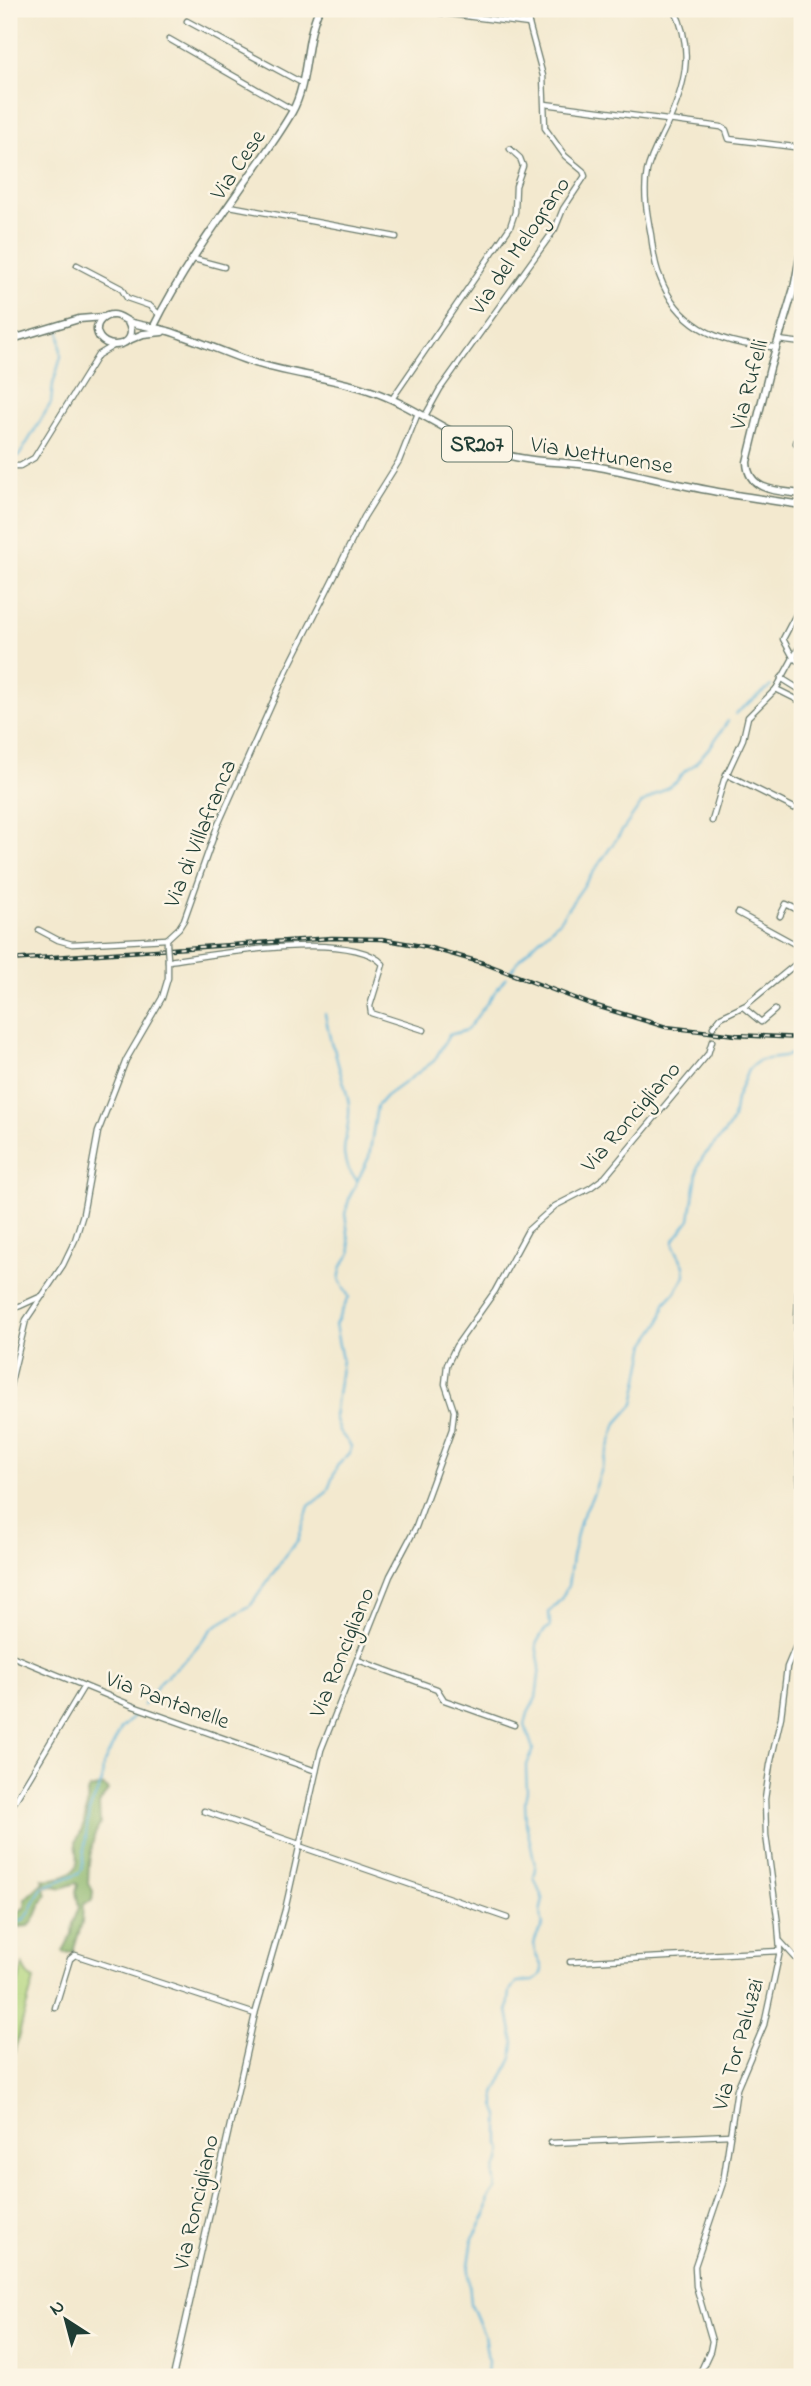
<svg xmlns="http://www.w3.org/2000/svg" width="811" height="2386" viewBox="0 0 811 2386" font-family="'Indie Flower',sans-serif">
	<style>
		.green { fill: #b2d67f; stroke: #688a5a; stroke-width: 2 }
		.forest { fill: #8db76e; stroke: #567a51; stroke-width: 2 }
		.lines { fill: none; stroke-linecap: round; stroke-linejoin: round }
		.stream { stroke: #5db4da; stroke-width: 2 }
		.street-tunnel { stroke: #c9c7b0; stroke-width: 4.5; stroke-dasharray: 4.5 2; stroke-linecap: butt }
		.street-casing { stroke: #69796a; stroke-width: 7 }
		.secondary-casing { stroke: #69796a; stroke-width: 9 }
		.primary-casing { stroke: #69796a; stroke-width: 9 }
		.street { stroke: #fff; stroke-width: 4.5 }
		.secondary { stroke: #fff; stroke-width: 6 }
		.primary { stroke: #fff; stroke-width: 6 }
		.rail-casing { stroke: #1f3d34; stroke-width: 4.5 }
		.rail { stroke: #fcf5e5; stroke-width: 2; stroke-dasharray: 5; stroke-linecap: butt }
		.street-bridge-casing { stroke: #69796a; stroke-width: 7; stroke-linecap: butt }
		.street-bridge { stroke: #fff; stroke-width: 4.5 }
		.labels { text-anchor: middle; stroke-width: 5; stroke-linejoin: round; paint-order: stroke }
		.shield { fill: #fcf5e5; stroke: #617469; stroke-width: 2 }
		.shield-label { font-size: 21px; font-weight: bold; fill: #1f3d34 }
		.street-label { font-size: 23px; fill: #1f3d34; stroke: #fcf5e5 }
	</style>
	<rect width="100%" height="100%" fill="#fcf5e5"/>
	<filter id="ink" filterUnits="userSpaceOnUse"><feTurbulence type="fractalNoise" baseFrequency=".0143" numOctaves="2"/><feDisplacementMap in="SourceGraphic" scale="14" xChannelSelector="R" yChannelSelector="G"/><feConvolveMatrix kernelMatrix="1 2 1 2 8 2 1 2 1" color-interpolation-filters="sRGB"/></filter>
	<filter id="wash" filterUnits="userSpaceOnUse"><feTurbulence type="fractalNoise" baseFrequency=".00686" numOctaves="4" result="noise"/><feDisplacementMap in="SourceGraphic" scale="28" xChannelSelector="R" yChannelSelector="G"/><feGaussianBlur stdDeviation="1.57" result="paint"/><feColorMatrix in="noise" values="0 0 0 0 0 0 0 0 0 0 0 0 0 0 0 0 0 1.4 0 .05"/><feComposite in="paint" operator="in"/></filter>
	<g filter="url(#wash)">
		<rect width="100%" height="100%" fill="#f3e9cf"/>
		<path class="green" d="M23,1965l7,13 4,2 -25,90v-54z"/>
		<g class="forest">
			<path d="M104,1786l4,4 -9,14 1,20 -6,12 -5,26 -1,21 5,8 -1,10 -9,3 -1,18 -9,30 -8,1 -2,-2 9,-17 1,-11 6,-16 -3,-15 2,-7 -2,-2 -14,5 -7,-2 -8,1 -5,-8c9,1 30,-1 35,-14 2,-7 -1,-17 -1,-24 7,-9 13,-36 11,-48l3,-4z"/>
			<path d="M42,1883l5,12c-9,7 -7,21 -18,31l-13,1 -7,27v-35l16,-12v-8z"/>
		</g>
		<g class="lines">
			<g class="stream">
				<path d="M19,456l32,-53 2,-19 8,-27 -1,-25"/>
				<path d="M9,479v-1"/>
				<path d="M735,714l36,-28"/>
				<path d="M511,970l14,-17 34,-32 82,-117 35,-22 9,-11 9,-6 19,-22 15,-22"/>
				<path d="M325,1014l6,29 4,8c3,18 12,37 14,54 3,27 -17,50 7,74"/>
				<path d="M143,1706l18,-25 26,-23 27,-31 37,-22 32,-46 15,-19 11,-34 18,-14 10,-26 13,-13 1,-7 -12,-15 -5,-14 8,-57 -7,-35 14,-28 -10,-18 3,-13 9,-13 -6,-39 5,-18 19,-39 8,-51 9,-10 48,-35 15,-26 18,-5 39,-53"/>
				<path d="M104,1763l17,-34 17,-17"/>
				<path d="M46,1886l33,-13 3,-4 7,-58 13,-29 1,-17"/>
				<path d="M19,1922c16,-8 13,-23 24,-35"/>
				<path d="M9,1929l4,-3"/>
				<path d="M487,2377l1,-17 -4,-25 -13,-31 -3,-32 5,-34 13,-23 3,-17 7,-9 -2,-14 2,-8 4,-6 2,-12 -3,-5v-28l-4,-11v-11l17,-36 2,-15 -6,-33 2,-18 7,-10 17,-1c18,-14 0,-19 0,-35 0,-8 5,-15 9,-21l-3,-13 3,-12 -9,-23 2,-8 -10,-46 -1,-22 2,-10 -1,-23 7,-19 -8,-24 3,-12 8,-15 4,-31 -4,-23 7,-12 7,-6 -1,-14 12,-13 7,-13 4,-29 8,-36 13,-26 24,-72 17,-19 12,-61 14,-20 5,-20 10,-11 10,-16 -1,-10 -10,-20v-6l16,-21 8,-53 5,-9 23,-26 7,-11 3,-21 12,-29 5,-5 7,-5 24,-3 18,-8"/>
			</g>
		</g>
	</g>
	<g filter="url(#ink)">
		<g class="lines">
			<path class="street-tunnel" d="M712,1041l1,-14"/>
			<defs>
				<g id="street">
					<path d="M410,9l119,15"/>
					<path d="M674,9c21,40 11,79 -8,118 -7,15 -15,28 -19,44 -4,22 0,43 4,64 2,14 3,29 9,42 19,52 65,69 116,70"/>
					<path d="M743,9l59,5"/>
					<path d="M187,21l115,62"/>
					<path d="M169,39l124,71"/>
					<path d="M545,104l176,23 5,3 3,9 73,9"/>
					<path d="M230,206l166,31"/>
					<path d="M194,259l30,8"/>
					<path d="M77,265l44,23 6,10 23,8 10,9"/>
					<path d="M778,340l24,3"/>
					<path d="M392,399l118,-172 5,-15 1,-26 7,-20 -3,-8 -10,-9"/>
					<path d="M425,416l15,-27 115,-160 8,-20 22,-33 -2,-5 -18,-15 -20,-28 -2,-52 -18,-67"/>
					<path d="M802,420l-6,23 6,1"/>
					<path d="M9,466h11l14,-8 64,-103 15,-9"/>
					<path d="M793,657l-10,-18 19,-36"/>
					<path d="M793,658l9,5"/>
					<path d="M781,678l21,13"/>
					<path d="M776,689l26,13"/>
					<path d="M726,774l68,34"/>
					<path d="M712,821l12,-41 19,-41 5,-22 28,-28 22,-40 4,-3"/>
					<path d="M738,913l64,35"/>
					<path d="M780,916l6,-12 16,8"/>
					<path d="M39,930l19,10 14,4 95,-5"/>
					<path d="M167,945v-6l12,-11 5,-8 33,-93 70,-157 77,-153 35,-56 19,-48"/>
					<path d="M168,961c46,-6 183,-32 215,3l-13,42 1,7 53,17"/>
					<path d="M743,1007l18,15 14,-12"/>
					<path d="M713,1027l8,-10 25,-12 56,-46"/>
					<path d="M802,1285l-4,7 -3,87 7,162"/>
					<path d="M9,1309l11,-3 24,-11"/>
					<path d="M9,1390l17,-70 37,-55 12,-25 8,-26 15,-82 28,-72 36,-62 6,-20v-19"/>
					<path d="M9,1655l124,51 183,65"/>
					<path d="M358,1660l79,29 7,11 70,25"/>
					<path d="M9,1811l75,-125"/>
					<path d="M204,1811l95,33"/>
					<path d="M299,1846l208,72"/>
					<path d="M781,1942l21,23"/>
					<path d="M570,1962l210,-11"/>
					<path d="M55,2008l15,-49 5,-4 180,59"/>
					<path d="M551,2143l179,-8"/>
					<path d="M173,2377l82,-363 30,-104 36,-160 69,-174 26,-49 36,-98 2,-18 -9,-27 2,-19 9,-19 39,-55 33,-61 27,-24 35,-18 15,-11 103,-123 4,-13"/>
					<path d="M698,2377l12,-26 2,-10 -16,-55 -1,-20 28,-83 14,-94 27,-64 16,-74 -2,-27 -12,-89 -1,-36 5,-34 11,-48 6,-50 15,-36"/>
				</g>
				<g id="secondary">
					<path d="M802,246l-8,42 -24,80 -23,94c1,30 32,29 55,32"/>
					<path d="M153,328c26,-53 61,-102 95,-150 15,-22 31,-43 44,-66 17,-30 12,-70 27,-103"/>
				</g>
				<g id="primary">
					<path d="M128,322c14,26 -27,31 -31,9 -1,-9 7,-16 16,-16 8,0 12,6 19,8 12,3 24,5 36,8 26,8 50,19 75,28 43,16 87,17 128,32 45,15 83,48 129,62 30,10 63,8 94,13 40,7 79,18 119,25 30,6 60,9 89,14"/>
					<path d="M9,340l70,-21 25,-2"/>
					<path d="M129,340l14,-6 19,-2"/>
				</g>
			</defs>
			<use href="#street" class="street-casing"/>
			<use href="#secondary" class="secondary-casing"/>
			<use href="#primary" class="primary-casing"/>
			<use href="#street" class="street"/>
			<use href="#secondary" class="secondary"/>
			<use href="#primary" class="primary"/>
			<defs>
				<path id="rail" d="M9,960l323,-22 50,1 45,8 56,16 107,41 76,23 70,8 66,3"/>
			</defs>
			<use href="#rail" class="rail-casing"/>
			<use href="#rail" class="rail"/>
			<defs>
				<path id="street-bridge" d="M167,945l1,14"/>
			</defs>
			<use href="#street-bridge" class="street-bridge-casing"/>
			<use href="#street-bridge" class="street-bridge"/>
		</g>
	</g>
	<g class="labels">
		<rect class="shield" x="442" y="426.5" width="70" height="35" rx="5"/>
		<g class="shield-label">
			<text x="477" y="451">SR207</text>
		</g>
		<g class="street-label">
			<text transform="translate(237 164) rotate(-56)" y="8">Via Cese</text>
			<text transform="translate(519 245) rotate(-56)" y="8">Via del Melograno</text>
			<text transform="translate(748 384) rotate(-75)" y="8">Via Rufelli</text>
			<text transform="translate(602 454) rotate(9)" y="8">Via Nettunense</text>
			<text transform="translate(199 833) rotate(-68)" y="8">Via di Villafranca</text>
			<text transform="translate(630 1116) rotate(-49)" y="8">Via Roncigliano</text>
			<text transform="translate(341 1652) rotate(-68)" y="8">Via Roncigliano</text>
			<text transform="translate(168 1699) rotate(20)" y="8">Via Pantanelle</text>
			<text transform="translate(737 2044) rotate(-74)" y="8">Via Tor Paluzzi</text>
			<text transform="translate(195 2202) rotate(-77)" y="8">Via Roncigliano</text>
		</g>
	</g>
	<rect width="811" height="2386" fill="none" stroke="#fcf5e5" stroke-width="35"/>
	<g transform="translate(66 2320) rotate(324)" stroke="#fcf5e5" stroke-width="5" paint-order="stroke">
	<path d="M0-5L12 26L0 18L-12 26Z" fill="#1f3d34"/>
	<text y="-10" font-size="19" font-weight="bold" text-anchor="middle" fill="#1f3d34">N</text>
	</g>
</svg>
